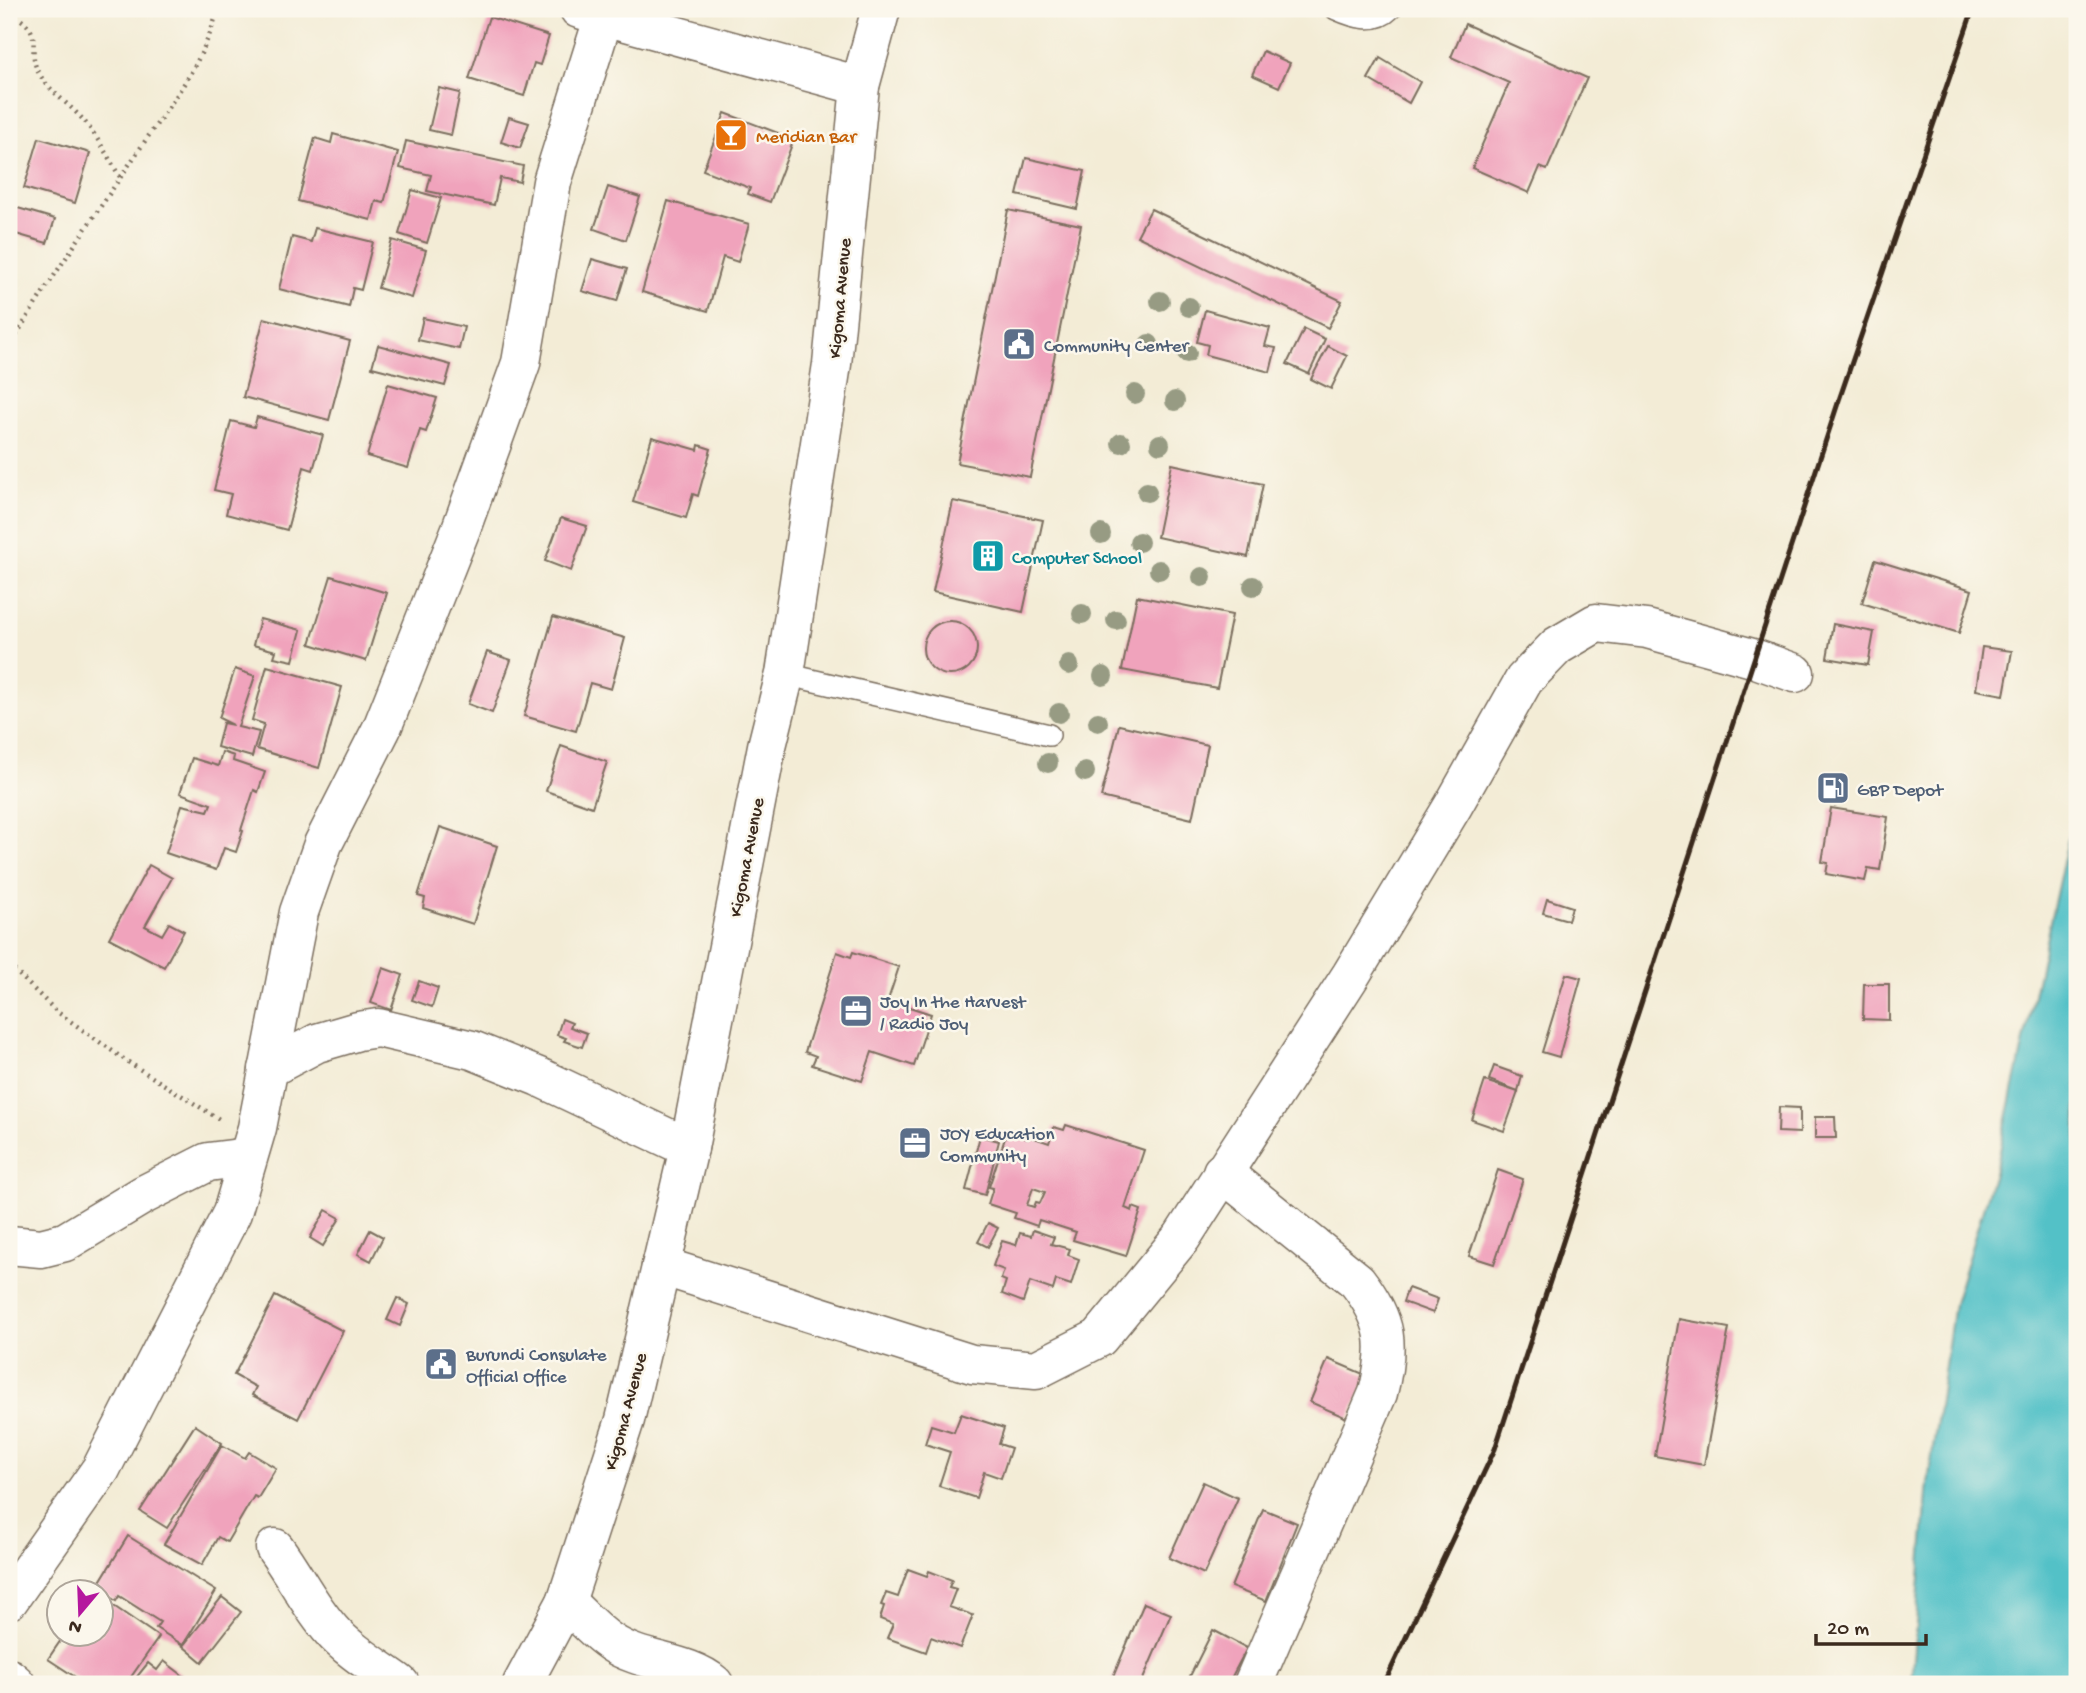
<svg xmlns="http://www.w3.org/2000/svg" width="2086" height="1693" viewBox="0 0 2086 1693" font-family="'Gochi Hand',sans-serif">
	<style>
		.water { fill: #53c1c7; stroke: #477672; stroke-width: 2 }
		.building { fill: #f0a3bc; fill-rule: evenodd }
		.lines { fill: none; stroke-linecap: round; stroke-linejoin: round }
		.lane-casing { stroke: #7b6e5e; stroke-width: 24 }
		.street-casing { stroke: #7b6e5e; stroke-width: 41 }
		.primary-casing { stroke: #7b6e5e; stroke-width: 41 }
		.path { stroke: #7b6e5e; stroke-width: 4.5; stroke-dasharray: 2 5; stroke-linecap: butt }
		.lane { stroke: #fff; stroke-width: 21 }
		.street { stroke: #fff; stroke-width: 38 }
		.primary { stroke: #fff; stroke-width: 38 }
		.rail { stroke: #3b2a1e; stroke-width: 5 }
		.tree { fill: #979b83 }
		.labels { text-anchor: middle; stroke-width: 5; stroke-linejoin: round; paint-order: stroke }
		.food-label { font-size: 19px; fill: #c56008; stroke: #fbf7ec; text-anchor: start }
		.street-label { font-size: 19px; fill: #3b2a1e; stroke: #fbf7ec }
		.service-label { font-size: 19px; fill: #4e5e75; stroke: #fbf7ec; text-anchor: start }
		.culture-label { font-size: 19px; fill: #0d838f; stroke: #fbf7ec; text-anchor: start }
	</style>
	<rect width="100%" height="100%" fill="#fbf7ec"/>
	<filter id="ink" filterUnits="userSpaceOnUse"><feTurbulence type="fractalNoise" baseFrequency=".0143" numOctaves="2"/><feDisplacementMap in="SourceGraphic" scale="14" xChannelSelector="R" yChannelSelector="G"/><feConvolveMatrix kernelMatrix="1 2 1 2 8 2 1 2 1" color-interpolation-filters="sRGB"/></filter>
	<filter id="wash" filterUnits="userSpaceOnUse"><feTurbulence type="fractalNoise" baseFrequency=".00686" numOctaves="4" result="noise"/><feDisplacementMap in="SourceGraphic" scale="28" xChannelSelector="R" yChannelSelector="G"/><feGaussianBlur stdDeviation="1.57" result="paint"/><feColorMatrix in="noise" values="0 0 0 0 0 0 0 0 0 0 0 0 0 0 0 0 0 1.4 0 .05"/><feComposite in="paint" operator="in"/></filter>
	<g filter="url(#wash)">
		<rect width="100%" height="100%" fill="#f3ecd6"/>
		<path class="water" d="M2077,774v910h-166l17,-201 26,-179 44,-144 71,-325z"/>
		<g id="blocks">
			<g class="building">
				<path d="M489,17l60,19 -9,29 -6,-2 -10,33 -55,-17z"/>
				<path d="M1465,24l122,54 -40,92 -7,-3 -11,26 -57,-25 37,-85 -58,-26z"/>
				<path d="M1263,51l27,12 -11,24 -27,-12z"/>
				<path d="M1380,58l40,24 -11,21 -41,-24z"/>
				<path d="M439,88l21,5 -9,42 -22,-5z"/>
				<path d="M725,113l69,26 -24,63 -22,-8 2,-6 -47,-18z"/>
				<path d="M509,117l20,6 -9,25 -19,-6z"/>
				<path d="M333,134l65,18 -14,51 -8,-2 -5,19 -73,-19 17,-63 16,5z"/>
				<path d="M39,138l51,15 -15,50 -51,-15z"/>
				<path d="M406,141l117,25 -3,16 -20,-4 -6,27 -67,-14 4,-16 -31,-7z"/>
				<path d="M1026,158l59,13 -8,38 -60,-14z"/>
				<path d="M608,187l32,10 -14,43 -32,-11z"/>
				<path d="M412,190l29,8 -14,45 -28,-9z"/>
				<path d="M668,201l81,23 -11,38 -15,-5 -15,54 -66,-19z"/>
				<path d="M11,206l44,13 -8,24 -38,-11z"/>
				<path d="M1151,209l191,92 -14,27 -191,-92z"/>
				<path d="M1008,210l73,15 -51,252 -73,-14z"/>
				<path d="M315,228l58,14 -12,48 -8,-2 -4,19 -70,-18 13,-52 19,5z"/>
				<path d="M392,240l34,10 -14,48 -34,-10z"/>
				<path d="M592,259l35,10 -10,32 -35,-10z"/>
				<path d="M1205,310l65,18 -5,18 11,2 -6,24 -64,-17 2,-10 -11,-3z"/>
				<path d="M264,318l86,23 -21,79 -86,-23z"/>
				<path d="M423,318l41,9 -5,22 -41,-9z"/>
				<path d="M1304,329l21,10 -16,35 -22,-10z"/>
				<path d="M378,345l73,20 -6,21 -73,-19z"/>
				<path d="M1328,346l19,10 -16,33 -20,-10z"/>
				<path d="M388,384l49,14 -11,34 -6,-2 -12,38 -41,-12z"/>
				<path d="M257,417l66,18 -10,35 -9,-3 -17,63 -61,-16 5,-20 -17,-4 17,-69 23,6z"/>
				<path d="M652,437l46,13 1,-5 12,4 -13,47 -5,-2 -7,24 -53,-16z"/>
				<path d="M1172,464l91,20 -15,73 -91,-20z"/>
				<path d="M953,501l90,19 -20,92 -90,-20z"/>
				<path d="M561,518l26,8 -16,45 -26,-10z"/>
				<path d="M1875,560l97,30 -13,43 -97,-30z"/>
				<path d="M331,576l56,17 -21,68 -56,-17z"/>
				<path d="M1137,596l95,19 -15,73 -95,-18z"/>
				<path d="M553,617l72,21 -14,51 -21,-6 -14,48 -52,-15z"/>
				<path d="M260,619l41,11 -8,31 -19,-4 2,-6 -23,-6z"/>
				<circle cx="950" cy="648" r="27"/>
				<path d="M1833,624l41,8 -6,33 -41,-7z"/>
				<path d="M1982,647l30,4 -8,44 -28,-5z"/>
				<path d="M487,652l24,8 -19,53 -24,-9z"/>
				<path d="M267,666l75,21 -23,81 -62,-19 7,-25 -12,-4z"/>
				<path d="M235,669l20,7 -17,51 21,5 -7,25 -35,-10 6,-24 10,2 -14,-7z"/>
				<path d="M1119,725l89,20 -16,74 -91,-22z"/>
				<path d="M561,746l46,16 -15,45 -46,-16z"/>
				<path d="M222,752l12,4 -1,5 32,11 -7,20 -4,-2 -13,40 2,1 -7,21 -12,-4 -8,22 -50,-17 16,-48 26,6 3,-7 -31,-11 12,-35 26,8z"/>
				<path d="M1831,808l57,9 -8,53 -12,-2 -3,13 -39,-7 2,-11 -6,-1z"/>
				<path d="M440,827l57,19 -24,78 -50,-16 2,-10 -7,-2z"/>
				<path d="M149,865l23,13 -27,48 17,9 7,-12 15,8 -20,36 -55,-29z"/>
				<path d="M1547,899l25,8 -4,13 -25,-7z"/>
				<path d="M837,952l14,5 2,-5 46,15 -11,33 43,14 -17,52 -42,-14 -10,29 -50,-16 4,-9 -11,-4z"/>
				<path d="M383,968l20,7 -12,35 -20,-7z"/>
				<path d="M1566,974l15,4 -22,79 -17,-5z"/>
				<path d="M419,981l19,7 -6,19 -20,-7z"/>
				<path d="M1864,984h25v36l-26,-1z"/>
				<path d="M562,1019l10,4 -2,4 17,6 -5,14 -18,-6 2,-3 -9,-3z"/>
				<path d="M1494,1066l28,10 -4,15 -29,-11z"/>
				<path d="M1485,1081l33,11 -14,39 -32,-11z"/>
				<path d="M1779,1107l21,1v25l-22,-1z"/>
				<path d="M1815,1117h20l1,21h-21z"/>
				<path d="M1066,1125l78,25 -19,58 7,3 1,-4 8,3 -15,46 -53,-16 3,-8 -37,-12 -2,6 -23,-8 2,-5 -28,-9 5,-16 -4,-1 18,-55 21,7 1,-3 20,7 5,-16 10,3zM1033,1188l12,4 -5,11 -4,-1 -2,5 -7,-2z"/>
				<path d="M980,1136l19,5 -14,54 -19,-5z"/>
				<path d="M1498,1170l25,9 -29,85 -25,-8z"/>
				<path d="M326,1210l14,8 -17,28 -13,-8z"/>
				<path d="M988,1223l10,5 -10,19 -10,-5z"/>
				<path d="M370,1230l13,7 -12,24 -13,-7z"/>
				<path d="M1033,1230l21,7 -3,7 19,5 -2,6 11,4 -8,26 -15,-5 -3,10 -23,-8 -7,20 -21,-8 4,-13 -5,-2 3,-9 -11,-4 9,-25 14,4 4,-12 11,3z"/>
				<path d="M1408,1288l30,11 -5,14 -30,-11z"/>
				<path d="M275,1296l68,35 -45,88 -46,-24 4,-8 -22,-12z"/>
				<path d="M397,1298l12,6 -9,22 -13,-6z"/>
				<path d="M1679,1319l50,9 -25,137 -49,-9z"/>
				<path d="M1328,1359l40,17 -19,43 -39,-17z"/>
				<path d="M961,1414l43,14 -5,16 12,4 -10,30 -17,-6 -8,26 -37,-12 11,-34 -25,-8 6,-19 23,7z"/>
				<path d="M195,1425l27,18 -55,85 -27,-17z"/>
				<path d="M222,1445l23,13 4,-6 27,16 -18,30 -4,-2 -27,46 -9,-5 -16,28 -38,-21z"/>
				<path d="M1203,1482l35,16 -34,76 -35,-16z"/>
				<path d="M1263,1509l34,14 -31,78 -35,-14z"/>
				<path d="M128,1536l88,55 -33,54 -27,-17 4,-6 -41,-26 -3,5 -20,-13z"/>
				<path d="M908,1569l19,7 2,-5 23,9 -3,7 7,2 -7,18 24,8 -13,33 -29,-11 -5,15 -39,-14 6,-14 -13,-5 4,-13 -3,-1 5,-12 12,4z"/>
				<path d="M222,1597l19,15 -39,50 -19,-16z"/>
				<path d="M102,1598l57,39 -33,47h-40l-38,-25 17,-25h37z"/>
				<path d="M1144,1603l27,11 -30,70 -6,-2 -1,2h-24z"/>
				<path d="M1213,1630l34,18 -19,36h-42z"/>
				<path d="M164,1661l30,23h-63l17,-21 9,7z"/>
			</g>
		</g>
	</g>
	<g filter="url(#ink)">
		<use href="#blocks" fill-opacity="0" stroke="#7b6e5e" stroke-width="2"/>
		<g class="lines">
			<defs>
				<g id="lane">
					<path d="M1336,9c18,8 39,15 54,0"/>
					<path d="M785,674l264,61"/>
				</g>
				<g id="street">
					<path d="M579,9l281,77"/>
					<path d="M268,1069l49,-26 41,-12 20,-3 94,22 67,27 150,71"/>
					<path d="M1222,1172l135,109c31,40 33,64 21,112l-125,291"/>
					<path d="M9,1245l32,3 24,-6 78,-47 65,-33 40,-5"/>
					<path d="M661,1266l311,98 64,6 63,-32 83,-101 169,-262 102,-169 71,-126 33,-34 39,-23 51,6 109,30 39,14"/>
					<path d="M275,1548c20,27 34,57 56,82 17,20 47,38 69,54"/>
					<path d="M9,1600l92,-131 131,-256 25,-85 42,-216 24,-68 59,-116 79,-199 60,-166 31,-181 52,-166"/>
					<path d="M566,1602c15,13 29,30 46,41 30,20 75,18 102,41"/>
					<path d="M9,1678l7,6"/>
				</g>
				<path id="primary" d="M522,1684l44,-82 59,-182 64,-272 78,-402 18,-72 47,-310 28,-278 21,-77"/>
			</defs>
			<use href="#lane" class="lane-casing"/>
			<use href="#street" class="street-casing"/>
			<use href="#primary" class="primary-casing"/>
			<g class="path">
				<path d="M9,13c41,19 14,35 31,62 11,18 32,31 45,47 14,17 24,37 35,55"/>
				<path d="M9,347c41,-68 87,-133 132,-200 31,-46 62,-83 77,-138"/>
				<path d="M9,965l47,46 69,49 94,59"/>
			</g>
			<use href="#lane" class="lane"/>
			<use href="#street" class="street"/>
			<use href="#primary" class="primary"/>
			<path class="rail" d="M1384,1684l111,-235 344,-1049 134,-391"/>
		</g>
		<g class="tree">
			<circle cx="1160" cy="301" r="10"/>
			<circle cx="1189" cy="307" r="10"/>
			<circle cx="1149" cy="344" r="10"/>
			<circle cx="1187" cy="353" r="10"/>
			<circle cx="1135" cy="394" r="10"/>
			<circle cx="1175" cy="401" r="10"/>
			<circle cx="1121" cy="443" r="10"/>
			<circle cx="1160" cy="444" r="10"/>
			<circle cx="1147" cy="492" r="10"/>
			<circle cx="1101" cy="534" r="10"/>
			<circle cx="1139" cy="542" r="10"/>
			<circle cx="1159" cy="570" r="10"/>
			<circle cx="1202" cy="577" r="10"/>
			<circle cx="1253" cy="586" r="10"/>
			<circle cx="1082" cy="614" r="10"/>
			<circle cx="1116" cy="620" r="10"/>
			<circle cx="1069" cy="665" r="10"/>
			<circle cx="1103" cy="676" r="10"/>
			<circle cx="1059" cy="713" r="10"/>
			<circle cx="1098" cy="722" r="10"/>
			<circle cx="1048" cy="763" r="10"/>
			<circle cx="1085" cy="772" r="10"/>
		</g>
	</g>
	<defs>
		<symbol id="bar-square" viewBox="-11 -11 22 22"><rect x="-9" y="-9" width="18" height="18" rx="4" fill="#e8710a" stroke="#fbf7ec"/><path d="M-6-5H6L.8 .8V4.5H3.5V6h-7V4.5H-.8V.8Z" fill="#fff"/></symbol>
		<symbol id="civic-square" viewBox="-11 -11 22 22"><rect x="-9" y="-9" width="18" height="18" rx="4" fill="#5c6f8a" stroke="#fbf7ec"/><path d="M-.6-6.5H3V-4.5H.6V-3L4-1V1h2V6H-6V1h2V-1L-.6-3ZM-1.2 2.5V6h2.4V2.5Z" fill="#fff"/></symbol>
		<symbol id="building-square" viewBox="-11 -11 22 22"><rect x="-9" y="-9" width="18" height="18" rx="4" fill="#0f9aa8" stroke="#fbf7ec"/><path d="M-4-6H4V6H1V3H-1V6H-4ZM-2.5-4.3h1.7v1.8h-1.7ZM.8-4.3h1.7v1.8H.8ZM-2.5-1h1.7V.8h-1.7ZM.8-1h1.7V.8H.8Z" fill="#fff"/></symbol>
		<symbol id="fuel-square" viewBox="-11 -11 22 22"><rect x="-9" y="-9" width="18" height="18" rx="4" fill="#5c6f8a" stroke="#fbf7ec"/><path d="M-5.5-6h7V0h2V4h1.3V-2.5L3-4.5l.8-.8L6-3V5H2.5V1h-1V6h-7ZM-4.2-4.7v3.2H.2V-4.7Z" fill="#fff"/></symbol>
		<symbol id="office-square" viewBox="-11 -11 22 22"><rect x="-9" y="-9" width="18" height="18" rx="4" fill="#5c6f8a" stroke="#fbf7ec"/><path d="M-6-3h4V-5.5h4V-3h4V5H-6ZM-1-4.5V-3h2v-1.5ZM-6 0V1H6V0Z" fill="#fff"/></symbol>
	</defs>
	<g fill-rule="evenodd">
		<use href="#bar-square" x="712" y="116" width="38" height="38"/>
		<use href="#civic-square" x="1000" y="325" width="38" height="38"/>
		<use href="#building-square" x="969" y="537" width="38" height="38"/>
		<use href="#fuel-square" x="1814" y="769" width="38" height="38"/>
		<use href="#office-square" x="837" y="992" width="38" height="38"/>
		<use href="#office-square" x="896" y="1124" width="38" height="38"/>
		<use href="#civic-square" x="422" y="1345" width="38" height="38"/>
	</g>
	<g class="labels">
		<g class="food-label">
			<text x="756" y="142">Meridian Bar</text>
		</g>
		<g class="street-label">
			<text transform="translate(838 298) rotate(-85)" y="7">Kigoma Avenue</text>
			<text transform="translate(745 857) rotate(-79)" y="7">Kigoma Avenue</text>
			<text transform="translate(624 1411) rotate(-75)" y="7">Kigoma Avenue</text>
		</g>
		<g class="service-label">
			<text x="1044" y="351">Community Center</text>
			<text x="1857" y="795">GBP Depot</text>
			<text x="880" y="1007">Joy In the Harvest<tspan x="880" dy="22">/ Radio Joy</tspan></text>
			<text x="940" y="1139">JOY Education<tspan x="940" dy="22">Community</tspan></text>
			<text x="466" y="1360">Burundi Consulate<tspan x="466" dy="22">Official Office</tspan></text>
		</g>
		<g class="culture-label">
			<text x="1012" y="563">Computer School</text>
		</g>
	</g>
	<rect width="2086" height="1693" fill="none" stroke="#fbf7ec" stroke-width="35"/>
	<g transform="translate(80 1613) rotate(199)"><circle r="33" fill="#fbf7ec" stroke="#aea59a" stroke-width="2"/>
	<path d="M0-5L12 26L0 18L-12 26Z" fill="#b5179e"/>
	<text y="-10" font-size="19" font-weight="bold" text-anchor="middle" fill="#3b2a1e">N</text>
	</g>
	<path d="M1816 1634v10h110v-10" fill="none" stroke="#3b2a1e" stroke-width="3.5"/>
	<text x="1827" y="1634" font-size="21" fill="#3b2a1e" stroke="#fbf7ec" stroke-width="5" paint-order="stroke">20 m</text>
</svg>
